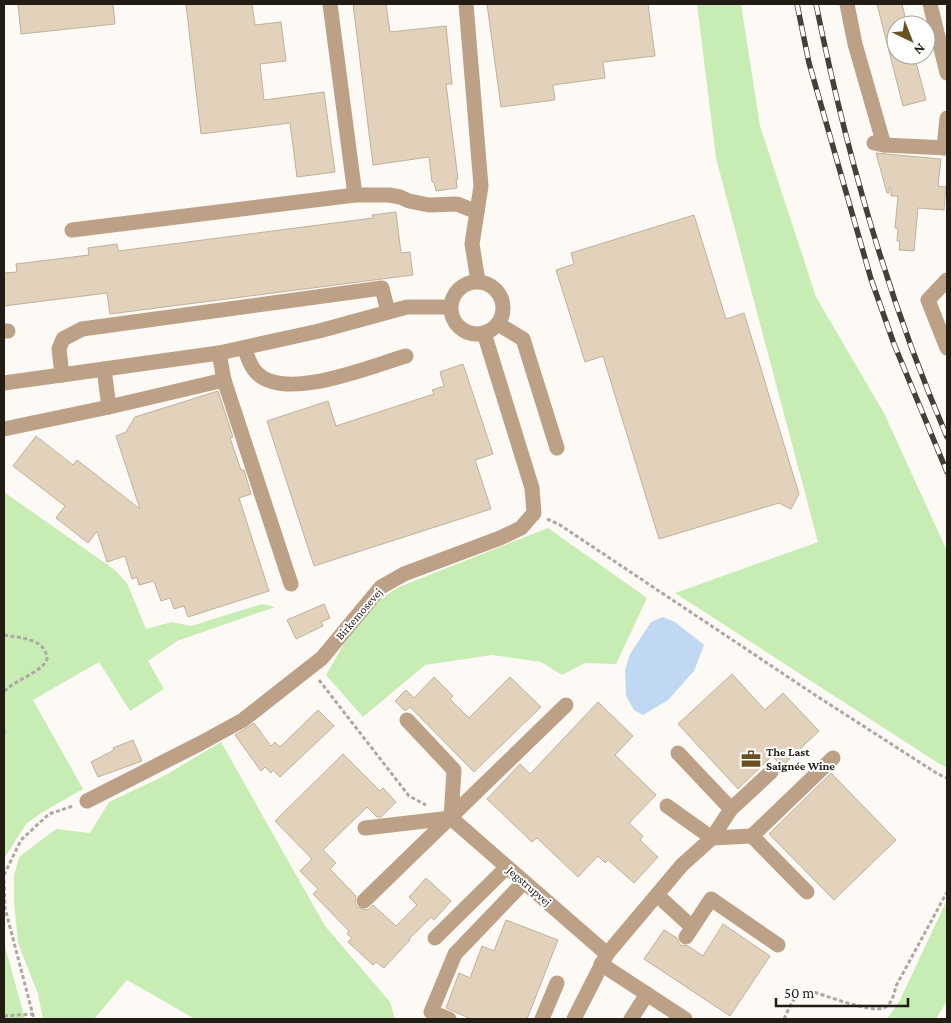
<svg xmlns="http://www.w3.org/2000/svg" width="951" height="1023" viewBox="0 0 951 1023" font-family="'Crimson Pro',serif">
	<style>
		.green { fill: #c7edb4 }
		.water { fill: #c0d8f1 }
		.building { fill: #e2d2bc; stroke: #c0b19b }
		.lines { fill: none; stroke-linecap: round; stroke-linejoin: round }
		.path { stroke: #ada8a2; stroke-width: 3; stroke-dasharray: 4 2.5; stroke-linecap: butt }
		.minor { stroke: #bda187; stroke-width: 15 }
		.rail-casing { stroke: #453f38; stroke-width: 5.5 }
		.rail { stroke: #fff; stroke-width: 4; stroke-dasharray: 11; stroke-linecap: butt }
		.labels { text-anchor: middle; stroke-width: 4; stroke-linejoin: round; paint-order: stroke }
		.street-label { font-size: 12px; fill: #221c14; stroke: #fff }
		.poi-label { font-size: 12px; font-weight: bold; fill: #221c14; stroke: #fff; text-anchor: start }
	</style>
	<rect width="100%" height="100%" fill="#fdf9f5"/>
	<g class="green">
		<path d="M697,4h44l19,122 56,171 68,116 63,138v217l-9,-5 -263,-170 143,-51 -102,-384z"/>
		<path d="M4,492l111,78 12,13 19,46 26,-7 19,4 71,-22 13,3 -98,34 -29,20 16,28 -34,22 -31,-49 -66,38 50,89 -42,24 -15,11 -22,35z"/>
		<path d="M548,528l99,70 -31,66 -31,-1 -23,12 -21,-13 -49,-7 -67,10 -62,52 -37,-42 18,-31 30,-41 25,-16z"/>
		<path d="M221,742l104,184 65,76 5,17h-200l-68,-39 -33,39h-51l-5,-25 -20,-51 -4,-42v-25l5,-19 37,-28 34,4 19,-31 55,-26z"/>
		<path d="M947,900v101l-11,18h-49l13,-19z"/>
		<path d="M4,943l21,76h-21z"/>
	</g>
	<path class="water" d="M663,617l12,5 29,23 -10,26 -26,29 -25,15 -9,-5 -8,-14 -1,-26 5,-16 21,-32z"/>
	<g class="building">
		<path d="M18,4h95l2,20 -94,10z"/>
		<path d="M186,4h66l3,21 26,-3 5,39 -26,3 4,36 60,-8 11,80 -38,5 -7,-54 -89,11z"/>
		<path d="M353,4h33l4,28 56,-6 6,58h-6l12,95h-2l1,9 -21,3 -2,-9h-2l-3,-25 -56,8z"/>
		<path d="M487,4h161l7,52 -52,6 2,16 -52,7 2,15 -54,7z"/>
		<path d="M877,4h25l5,21h-11v30h18l12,45 -23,6z"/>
		<path d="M876,153l65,6 -3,27 8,1 -2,23 -26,-2 -4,43 -15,-1 1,-9h-3l1,-12 -3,-1 3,-32h-7v-8h-2v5h-2z"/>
		<path d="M396,212l5,41 9,-1 3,23 -303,39 -3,-21 -103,13v-33l13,-1 -1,-8 73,-9 -1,-7 29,-4 1,7 255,-33 -1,-3z"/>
		<path d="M694,215l32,104 18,-6 55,181 -8,15 -12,-6 -120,36 -56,-183 -18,6 -29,-92 18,-6 -3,-11z"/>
		<path d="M463,364l30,90 -18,6 16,49 -177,57 -47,-145 61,-20 8,25 98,-32 -2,-4 12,-4 -4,-14z"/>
		<path d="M218,391l15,46 -3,1 11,32h3l7,24 -12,4 30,93 -81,26 -4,-11 -10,3 -4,-11 -9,3 -7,-20 -15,4 -2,-8 -5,2 -7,-23 -18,6 -10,-31 -9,12 -32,-25 9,-12 -52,-40 23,-30 37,29 4,-5 63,49 -24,-73 10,-4 9,-15z"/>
		<path d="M324,604l6,14 -9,4 2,4 -27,13 -9,-19z"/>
		<path d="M732,674l33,36 18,-17 36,38 -37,35 -10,-10 -34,33 -60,-65z"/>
		<path d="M434,677l19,19 -3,3 19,19 41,-41 31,30 -67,65 -64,-65 -5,4 -10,-10 11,-11 8,8z"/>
		<path d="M598,702l35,34 -18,19 41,40 -27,28 14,13 -3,4 18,17 -24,26 -26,-23 -3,3 -7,-7 -20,21 -41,-39 -5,4 -45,-43 33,-35 10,10z"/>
		<path d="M318,710l16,16 -54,51 -7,-7 -2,3 -6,-6 -4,4 -26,-36 19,-12 17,23 4,-4 5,5z"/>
		<path d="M133,740l9,21 -44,16 -7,-15 23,-12 -1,-2z"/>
		<path d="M343,754l37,37 3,-3 13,14 -15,15h-4l-10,-10 -44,43 13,13 -6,6 26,27 -1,7 2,4 9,3 3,-1 4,-4 23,21 21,-21 -8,-8 17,-19 25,23 -17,19 -3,-3 -22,22 1,1 -26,28 -8,-6 -3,3 -25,-23 4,-4 -5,-4 2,-3 -36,-37 5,-5 -18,-18 12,-12 -37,-38z"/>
		<path d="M831,773l65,67 -62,60 -65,-66z"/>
		<path d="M506,920l52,20 -31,79h-56l-25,-11 13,-35 11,5 12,-32 12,5z"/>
		<path d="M723,924l47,32 -40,60 -86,-57 20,-29 13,8 3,7 8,1 15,10z"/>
	</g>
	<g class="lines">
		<g class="path">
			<path d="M547,519l13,6 255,170 123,79 9,4"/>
			<path d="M4,635c15,3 42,3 43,24 -4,13 -33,21 -43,33"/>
			<path d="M319,680l90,116 17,9"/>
			<path d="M4,729v6"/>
			<path d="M4,875l17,-35 28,-26 24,-8"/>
			<path d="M4,880l1,28 29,111"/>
			<path d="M4,1016l29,-2"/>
			<path d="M784,1019c6,-12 10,-28 26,-28 15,4 60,22 73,17 9,-3 11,-14 13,-22l51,-94"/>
		</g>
		<g class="minor">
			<path d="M330,4l25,191"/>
			<path d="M466,4l15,182 -9,58 6,37"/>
			<path d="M847,4l8,40 29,101"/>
			<path d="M930,4l17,69"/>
			<path d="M874,143l10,2 63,3"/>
			<path d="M944,148l3,-30"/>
			<path d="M72,230l283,-35h34l11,2 9,4 20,4 28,-1 20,8"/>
			<path d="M947,280l-19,20 19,48"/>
			<circle cx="477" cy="308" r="26"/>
			<path d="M498,324l25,15 34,109"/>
			<path d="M4,331h4"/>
			<path d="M244,348c3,7 6,18 12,24 28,31 115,-6 150,-16"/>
			<path d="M62,375l-3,-26 4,-10 19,-10 300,-41 6,24"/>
			<path d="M224,380l67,204"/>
			<path d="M4,383l215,-30 100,-22 88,-24h43"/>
			<path d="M109,407l115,-27 -5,-27"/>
			<path d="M4,429l105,-22 -5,-38"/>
			<path d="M407,720l47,50 -3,48"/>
			<path d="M678,753l53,56 40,-37"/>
			<path d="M87,801l114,-58 42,-23 79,-62 59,-71 23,-13 96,-36 21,-10 13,-15 -2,-25 -48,-155"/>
			<path d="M667,806l45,32 40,-2"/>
			<path d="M451,818l156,136"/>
			<path d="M365,828l86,-10"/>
			<path d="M807,892l-55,-56 81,-78"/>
			<path d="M657,895l35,32"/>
			<path d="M364,901l202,-196"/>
			<path d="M686,937l25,-38 67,46"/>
			<path d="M435,938l72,-71"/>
			<path d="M601,964l84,55"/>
			<path d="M449,1019l-18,-7 24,-58 69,-72"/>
			<path d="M542,1019l15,-36"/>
			<path d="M574,1019l33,-65 75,-89 30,-27 19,-29"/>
			<path d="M631,1019l16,-25"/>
		</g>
		<defs>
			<g id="rail">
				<path d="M797,4l12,59 62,216 23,65 53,128"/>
				<path d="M816,4c30,148 72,295 131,433"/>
			</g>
		</defs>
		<use href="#rail" class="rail-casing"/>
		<use href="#rail" class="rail"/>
	</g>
	<defs>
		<symbol id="office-bare" viewBox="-9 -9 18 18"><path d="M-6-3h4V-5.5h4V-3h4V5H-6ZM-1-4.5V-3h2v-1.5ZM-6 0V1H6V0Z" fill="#685222" stroke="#fff" stroke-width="2.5" paint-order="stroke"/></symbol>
	</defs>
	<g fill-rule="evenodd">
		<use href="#office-bare" x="737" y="745" width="28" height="28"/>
	</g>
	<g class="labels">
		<g class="street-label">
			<text transform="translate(359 614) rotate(-49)" y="4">Birkemosevej</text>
			<text transform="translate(529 886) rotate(41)" y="4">Jegstrupvej</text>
		</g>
		<g class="poi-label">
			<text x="766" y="756">The Last<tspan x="766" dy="14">Saignée Wine</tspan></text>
		</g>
	</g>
	<rect width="951" height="1023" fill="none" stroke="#221c14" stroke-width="10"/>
	<g transform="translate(911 40) rotate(137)"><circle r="24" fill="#ffffff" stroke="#a7a4a1"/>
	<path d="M0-4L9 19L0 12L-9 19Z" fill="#685222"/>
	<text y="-8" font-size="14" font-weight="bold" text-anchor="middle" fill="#221c14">N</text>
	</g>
	<path d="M776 998v8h132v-8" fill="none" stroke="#221c14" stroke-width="2.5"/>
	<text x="784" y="998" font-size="15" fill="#221c14" stroke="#ffffff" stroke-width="4" paint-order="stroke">50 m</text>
</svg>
